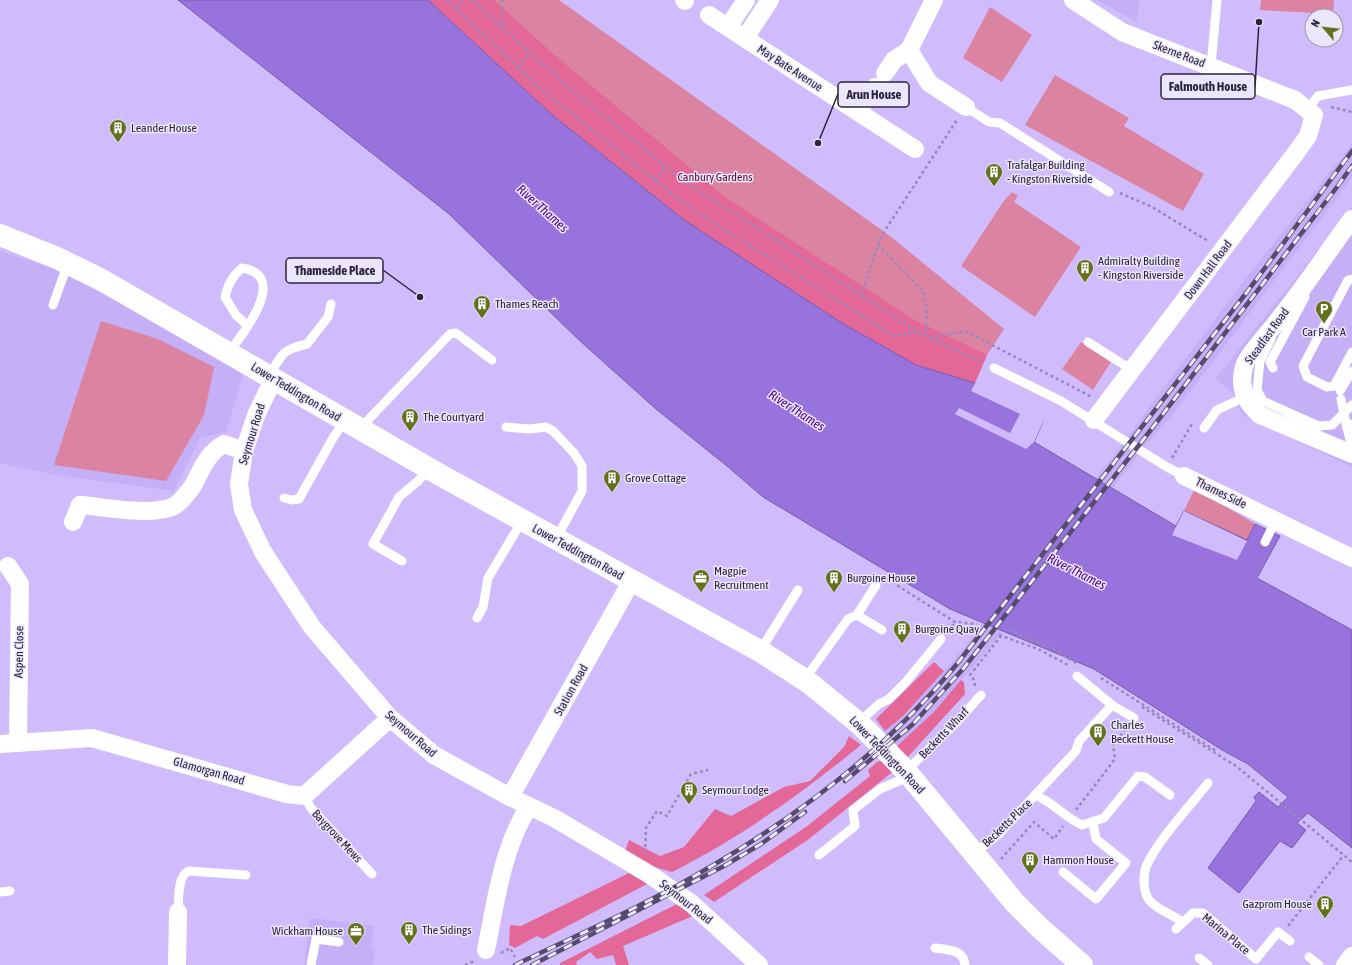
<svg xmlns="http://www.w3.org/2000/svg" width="1352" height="965" viewBox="0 0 1352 965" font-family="'Asap Condensed',sans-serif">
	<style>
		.built { fill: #c5aff6 }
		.green { fill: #dc83a2 }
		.forest { fill: #e36897 }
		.water { fill: #9872dd; stroke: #785bad }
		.pier { fill: #d0bcfd }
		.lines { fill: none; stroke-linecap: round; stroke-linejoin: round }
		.path { stroke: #9888bc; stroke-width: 2.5; stroke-dasharray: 3 3; stroke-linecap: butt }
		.service { stroke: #fff; stroke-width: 9 }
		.minor { stroke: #fff; stroke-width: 18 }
		.tertiary { stroke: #fff; stroke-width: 22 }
		.rail-casing { stroke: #564b6e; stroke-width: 4.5 }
		.rail { stroke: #ebe6fa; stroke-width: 3; stroke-dasharray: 9; stroke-linecap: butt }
		.labels { text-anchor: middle; stroke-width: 3; stroke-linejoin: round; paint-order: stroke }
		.street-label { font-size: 12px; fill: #2c243d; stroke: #ebe6fa }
		.poi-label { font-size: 12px; fill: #2c243d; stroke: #ebe6fa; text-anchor: start }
		.park-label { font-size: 12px; fill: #590b30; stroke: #ebe6fa }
		.water-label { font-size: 13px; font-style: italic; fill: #4b008c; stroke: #ebe6fa }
		.leader { fill: none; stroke: #2c243d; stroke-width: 1.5 }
		.callout-dot { fill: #2c243d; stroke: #ebe6fa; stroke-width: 1.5 }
		.callout { fill: #ebe6fa; stroke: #2c243d; stroke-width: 1.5 }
		.callout-label { font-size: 13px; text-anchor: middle; font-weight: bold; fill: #2c243d }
	</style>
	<rect width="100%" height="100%" fill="#d0bcfd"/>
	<g class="built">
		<path d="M1097,0h42l-2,22z"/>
		<path d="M1352,144v34l-181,239 -23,25 -155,202 -59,68 -18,18 -38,30 -11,-12 36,-32 50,-55 178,-228 21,-30 88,-117z"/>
		<path d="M1352,207v260l-110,-52 -9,-21 -17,-16z"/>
		<path d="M0,251l54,18 133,68 57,36 -18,59 -26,6 -26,53 -118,-16 -56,-12z"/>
		<path d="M310,918l64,8 -3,23 4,1 -3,15h-68z"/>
	</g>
	<g class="green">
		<path d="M428,0h131l331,236 114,93 -17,26 -12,28 -133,-60 -158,-103z"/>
		<path d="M1261,0h73l-1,14 -73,-4z"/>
		<path d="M990,7l42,28 -30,47 -39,-24z"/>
		<path d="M1055,75l74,43 -5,8 80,48 -21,37 -158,-86z"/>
		<path d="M1012,192l6,4 -4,6 67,45 -46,70 -74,-51 42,-64z"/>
		<path d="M101,321l57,18 56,28 -10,48 -38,66 -112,-16z"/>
		<path d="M1081,342l30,20 -18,28 -31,-21z"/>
		<path d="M1195,488l60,36 -8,17 -63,-30z"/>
	</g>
	<g class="forest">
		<path d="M428,0h66l65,59 169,140 185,120 74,36 -12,28 -59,-18 -74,-42 -158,-103 -133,-106z"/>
		<path d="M934,662l10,9 -41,45 -18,15 -9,-12z"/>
		<path d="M961,680l3,2 1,12 -60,66 -8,-14 37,-34z"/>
		<path d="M849,736l12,9c-59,48 -121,93 -189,127l-18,-5 -29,-16 4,-11 31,16 24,-9 31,-38 16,7 53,-29 26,-6 34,-34z"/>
		<path d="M883,760l13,9 -87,70 -95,63 -10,-7 102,-68 64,-51 -2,-6 9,-8z"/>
		<path d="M629,873l18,11 -104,55 -6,-3 -22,12 -6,-3 1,-20 11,1z"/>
		<path d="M679,903l16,12 -72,31 6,19h-13l-3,-10 -16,4 -7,-7 -14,10 1,3h-17v-2z"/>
	</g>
	<path class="water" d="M178,0h250l123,114 133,106 158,103 74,42 59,18 68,39 -9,20 142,84 8,-15 63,29 8,-16 25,12 -23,42 95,52v218l-44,-35 -11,10 9,7 -14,18 -12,-7 -41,52 -31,-25 48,-67 -2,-4 5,-5 19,15 10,-10 -40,-33 -26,-14 -128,-81 -144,-60 -187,-112 -36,-31 -71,-57 -77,-69 -130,-126z"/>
	<g class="pier">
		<path d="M976,382l63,30 5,8 -10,22 -8,7 -71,-35 4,-6 51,25 10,-19 -49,-23z"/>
		<path d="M1184,511l63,30 -10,19 -65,-25z"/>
	</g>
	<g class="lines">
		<g class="path">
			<path d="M447,0l93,88 147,118 207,130 23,-4"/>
			<path d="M472,0l96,87 113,92 237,153 65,31"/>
			<path d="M502,0l1,27"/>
			<path d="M456,8l8,-8"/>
			<path d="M518,67l12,-14"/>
			<path d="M1331,107l21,5"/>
			<path d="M655,180l11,-13"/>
			<path d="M1120,193l32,14 56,34"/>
			<path d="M878,245l46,47 3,22 -2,22"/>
			<path d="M861,296l19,-58 77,-118"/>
			<path d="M930,338l35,-7 127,66"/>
			<path d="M1172,458l20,-34"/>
			<path d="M887,579l68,43 22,2"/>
			<path d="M1009,630l46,20 21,13"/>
			<path d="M948,631l7,-9"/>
			<path d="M999,635l39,14 32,17"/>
			<path d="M1101,678l115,73"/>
			<path d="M975,686l-1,-6 -4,-5 31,-39"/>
			<path d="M1142,707l94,59 116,96"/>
			<path d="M1076,810l39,-51 -2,-14 14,-18"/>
			<path d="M645,853l1,-25 11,-17 10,5 24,-42 17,-4"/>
			<path d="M1001,859l33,-37 20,17 9,-13"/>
			<path d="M1288,926l55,-70"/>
			<path d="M501,953l9,-5 5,9"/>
			<path d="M465,965l9,-4"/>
		</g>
		<g class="service">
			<path d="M1211,66l6,-66"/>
			<path d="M966,107l23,15 11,1 109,69"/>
			<path d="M1307,110l11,-14 34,-6"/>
			<path d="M1352,279l-4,1 -45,86 4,11 20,10 7,-1 18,-34"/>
			<path d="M53,305l15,-42"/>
			<path d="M1271,339l-11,22 -3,29 6,11 56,25 13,-1 20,-20"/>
			<path d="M1088,342l44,28"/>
			<path d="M229,352c14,-18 61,-77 13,-84 -10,8 -14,17 -17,29l11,18 12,11"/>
			<path d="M994,368l67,33 106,66 17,9"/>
			<path d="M1273,368l-3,-6 35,-65"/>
			<path d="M270,375c12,-22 12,-25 37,-31l21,-27 3,-13"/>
			<path d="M1340,391l12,-20"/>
			<path d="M1341,399l6,29"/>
			<path d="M1350,424l-3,4 5,20"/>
			<path d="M506,427l24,2 16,-2 7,4 21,22 8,13v25l-26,48"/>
			<path d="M1204,428l13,-18 28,-13"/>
			<path d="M363,430l6,-11 81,-85 6,-1 36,27"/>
			<path d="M284,498l8,2 7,-1 34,-61 12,-18"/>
			<path d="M1265,542l11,-22"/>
			<path d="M402,561l-29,-17 26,-47 19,-16 11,-13"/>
			<path d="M857,615l25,15"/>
			<path d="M477,618l6,-11 5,-29 34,-57"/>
			<path d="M760,651l38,-61"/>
			<path d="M1077,676l35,29"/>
			<path d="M805,679l43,-60 9,-4 19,-30"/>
			<path d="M858,723l21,-19 10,-5 16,-16 36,-44"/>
			<path d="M906,771l50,-48 25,-28"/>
			<path d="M1035,795l41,-44 3,-10 33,-36 22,13"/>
			<path d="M304,796l7,12 61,66"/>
			<path d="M975,853l24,-19 36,-39c18,7 29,22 47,30l22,-7 34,-42 7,1 25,18"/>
			<path d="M819,855l36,-29 -2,-16 27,-21 30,-13"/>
			<path d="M1063,872l33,27 30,-36 -30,-24 -3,-16"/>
			<path d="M0,892l10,-1"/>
			<path d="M178,912c1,-12 -1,-34 10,-41l58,4"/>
			<path d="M1182,922c-10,-8 -25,-12 -33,-22 -6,-9 -6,-24 -3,-33 10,-25 45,-62 62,-84"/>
			<path d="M1176,929l17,-16h10l53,46 22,-27 12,9"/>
			<path d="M935,948c12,2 29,1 30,17"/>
			<path d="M1309,957l10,8"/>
			<path d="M1199,958l9,7"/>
			<path d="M311,965l5,-26 23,3"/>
		</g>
		<g class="minor">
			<path d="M684,0l1,1"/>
			<path d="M934,0l-25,50 20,33 37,24"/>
			<path d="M1073,0l49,32 173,68 19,15 -6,21 -13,18 -201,266"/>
			<path d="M709,15l206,134"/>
			<path d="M728,27l18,-27"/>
			<path d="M745,38l25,-38"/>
			<path d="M885,73l9,-13 15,-10"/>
			<path d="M858,112l17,-25"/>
			<path d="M1352,219c-24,32 -45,65 -70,96 -7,11 -34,39 -37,49 -7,20 -1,37 15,51l92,39"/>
			<path d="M274,378l-17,35 -13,38 -5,33 4,26 20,42 49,75 78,91 44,37 76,42 44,21 95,56 43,30 67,61"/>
			<path d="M1184,476l168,82"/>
			<path d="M73,522l7,-17c26,2 68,11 92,2 6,-2 16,-14 20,-20 10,-17 14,-33 32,-43l20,7"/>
			<path d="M8,566l12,18 -2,159"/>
			<path d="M0,744l92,-6 195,56 17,2 86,-78"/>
			<path d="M510,797l121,-215"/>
			<path d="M486,950c10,-49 16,-101 43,-144"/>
			<path d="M177,965l1,-53"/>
			<path d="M1345,965l7,-9"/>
		</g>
		<path class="tertiary" d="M0,235l57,23 43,21 342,197 318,175 48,31 53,43 45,46 109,132 25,25 42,37"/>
		<defs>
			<g id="rail">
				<path d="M845,781l67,-56 51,-56 180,-229 194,-253 15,-21"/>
				<path d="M515,965c67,-32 137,-63 200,-101 90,-53 175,-119 242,-200l290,-372 105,-141"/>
				<path d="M532,965l192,-99 37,-22 44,-32"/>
			</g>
		</defs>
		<use href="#rail" class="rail-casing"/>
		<use href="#rail" class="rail"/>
	</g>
	<defs>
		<symbol id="building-pin" viewBox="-11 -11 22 30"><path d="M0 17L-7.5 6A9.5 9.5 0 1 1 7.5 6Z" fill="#63711c" stroke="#ebe6fa"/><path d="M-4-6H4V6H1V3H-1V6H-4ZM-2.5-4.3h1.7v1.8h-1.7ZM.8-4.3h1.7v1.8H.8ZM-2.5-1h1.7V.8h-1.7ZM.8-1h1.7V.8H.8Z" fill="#fff"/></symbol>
		<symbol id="parking-pin" viewBox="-11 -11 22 30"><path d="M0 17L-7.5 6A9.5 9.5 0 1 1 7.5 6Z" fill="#63711c" stroke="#ebe6fa"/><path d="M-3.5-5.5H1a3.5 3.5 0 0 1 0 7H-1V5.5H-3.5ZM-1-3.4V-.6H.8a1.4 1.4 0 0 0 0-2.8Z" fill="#fff"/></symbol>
		<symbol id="office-pin" viewBox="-11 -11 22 30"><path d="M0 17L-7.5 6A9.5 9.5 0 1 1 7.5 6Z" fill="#63711c" stroke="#ebe6fa"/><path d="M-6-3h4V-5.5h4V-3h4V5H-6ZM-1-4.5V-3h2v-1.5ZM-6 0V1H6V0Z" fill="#fff"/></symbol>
	</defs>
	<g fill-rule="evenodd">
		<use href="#building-pin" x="108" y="118" width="20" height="27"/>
		<use href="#building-pin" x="984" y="162" width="20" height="27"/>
		<use href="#building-pin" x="1075" y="258" width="20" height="27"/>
		<use href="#building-pin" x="472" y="294" width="20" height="27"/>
		<use href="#parking-pin" x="1314" y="299" width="20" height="27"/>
		<use href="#building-pin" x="400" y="407" width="20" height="27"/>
		<use href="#building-pin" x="602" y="468" width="20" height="27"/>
		<use href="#office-pin" x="691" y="568" width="20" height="27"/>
		<use href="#building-pin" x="824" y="568" width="20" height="27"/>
		<use href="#building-pin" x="892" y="619" width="20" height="27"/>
		<use href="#building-pin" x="1088" y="722" width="20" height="27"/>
		<use href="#building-pin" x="679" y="780" width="20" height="27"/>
		<use href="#building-pin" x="1020" y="850" width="20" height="27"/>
		<use href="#building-pin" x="1315" y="894" width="20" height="27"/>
		<use href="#building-pin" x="399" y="920" width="20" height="27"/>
		<use href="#office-pin" x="346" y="921" width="20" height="27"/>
	</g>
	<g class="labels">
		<g class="street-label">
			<text transform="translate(1179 54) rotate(21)" y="4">Skerne Road</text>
			<text transform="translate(790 68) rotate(33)" y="4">May Bate Avenue</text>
			<text transform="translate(1208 270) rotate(-53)" y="4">Down Hall Road</text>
			<text transform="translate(1267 336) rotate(-54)" y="4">Steadfast Road</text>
			<text transform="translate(296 392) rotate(31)" y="4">Lower Teddington Road</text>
			<text transform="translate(252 434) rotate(-73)" y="4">Seymour Road</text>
			<text transform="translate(1221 493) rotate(26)" y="4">Thames Side</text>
			<text transform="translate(578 552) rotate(29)" y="4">Lower Teddington Road</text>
			<text transform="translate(19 652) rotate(-89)" y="4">Aspen Close</text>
			<text transform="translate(571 690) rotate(-61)" y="4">Station Road</text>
			<text transform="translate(944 733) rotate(-46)" y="4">Becketts Wharf</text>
			<text transform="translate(411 734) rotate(41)" y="4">Seymour Road</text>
			<text transform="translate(887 755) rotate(46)" y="4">Lower Teddington Road</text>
			<text transform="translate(209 771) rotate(16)" y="4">Glamorgan Road</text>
			<text transform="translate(1007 823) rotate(-44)" y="4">Becketts Place</text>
			<text transform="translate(337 836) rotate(47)" y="4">Baygrove Mews</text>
			<text transform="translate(686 902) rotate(38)" y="4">Seymour Road</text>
			<text transform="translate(1226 934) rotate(39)" y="4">Marina Place</text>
		</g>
		<g class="poi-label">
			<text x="131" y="132">Leander House</text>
			<text x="1007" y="169">Trafalgar Building<tspan x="1007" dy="14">- Kingston Riverside</tspan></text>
			<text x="1098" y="265">Admiralty Building<tspan x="1098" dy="14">- Kingston Riverside</tspan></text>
			<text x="495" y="308">Thames Reach</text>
			<text x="1324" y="336" text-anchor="middle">Car Park A</text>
			<text x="423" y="421">The Courtyard</text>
			<text x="625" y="482">Grove Cottage</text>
			<text x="714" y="575">Magpie<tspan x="714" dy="14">Recruitment</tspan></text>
			<text x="847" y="582">Burgoine House</text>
			<text x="915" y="633">Burgoine Quay</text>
			<text x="1111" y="729">Charles<tspan x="1111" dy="14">Beckett House</tspan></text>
			<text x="702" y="794">Seymour Lodge</text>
			<text x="1043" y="864">Hammon House</text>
			<text x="1312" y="908" text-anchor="end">Gazprom House</text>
			<text x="422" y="934">The Sidings</text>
			<text x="343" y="935" text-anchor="end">Wickham House</text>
		</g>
		<g class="park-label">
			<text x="715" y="181">Canbury Gardens</text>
		</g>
		<g class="water-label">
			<text transform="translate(543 208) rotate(42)" y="5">River Thames</text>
			<text transform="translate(797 410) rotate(33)" y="5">River Thames</text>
			<text transform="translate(1077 571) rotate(27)" y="5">River Thames</text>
		</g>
	</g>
	<path class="leader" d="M1259 22L1255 87M818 143L838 94M420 297L383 270"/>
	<g class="callout-dot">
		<circle cx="1259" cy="22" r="4"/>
		<circle cx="818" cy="143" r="4"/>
		<circle cx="420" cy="297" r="4"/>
	</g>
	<g class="callout">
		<rect x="1161" y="74" width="94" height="25" rx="4"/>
		<rect x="838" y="82" width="71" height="25" rx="4"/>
		<rect x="286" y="258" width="97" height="25" rx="4"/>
	</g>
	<g class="callout-label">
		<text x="1208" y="91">Falmouth House</text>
		<text x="874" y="99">Arun House</text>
		<text x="335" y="275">Thameside Place</text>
	</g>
	<g transform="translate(1324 28) rotate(298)"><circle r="19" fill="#ebe6fa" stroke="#9f98ae"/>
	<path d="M0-3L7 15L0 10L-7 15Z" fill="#63711c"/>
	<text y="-6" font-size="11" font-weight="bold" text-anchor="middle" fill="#2c243d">N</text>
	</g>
</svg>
